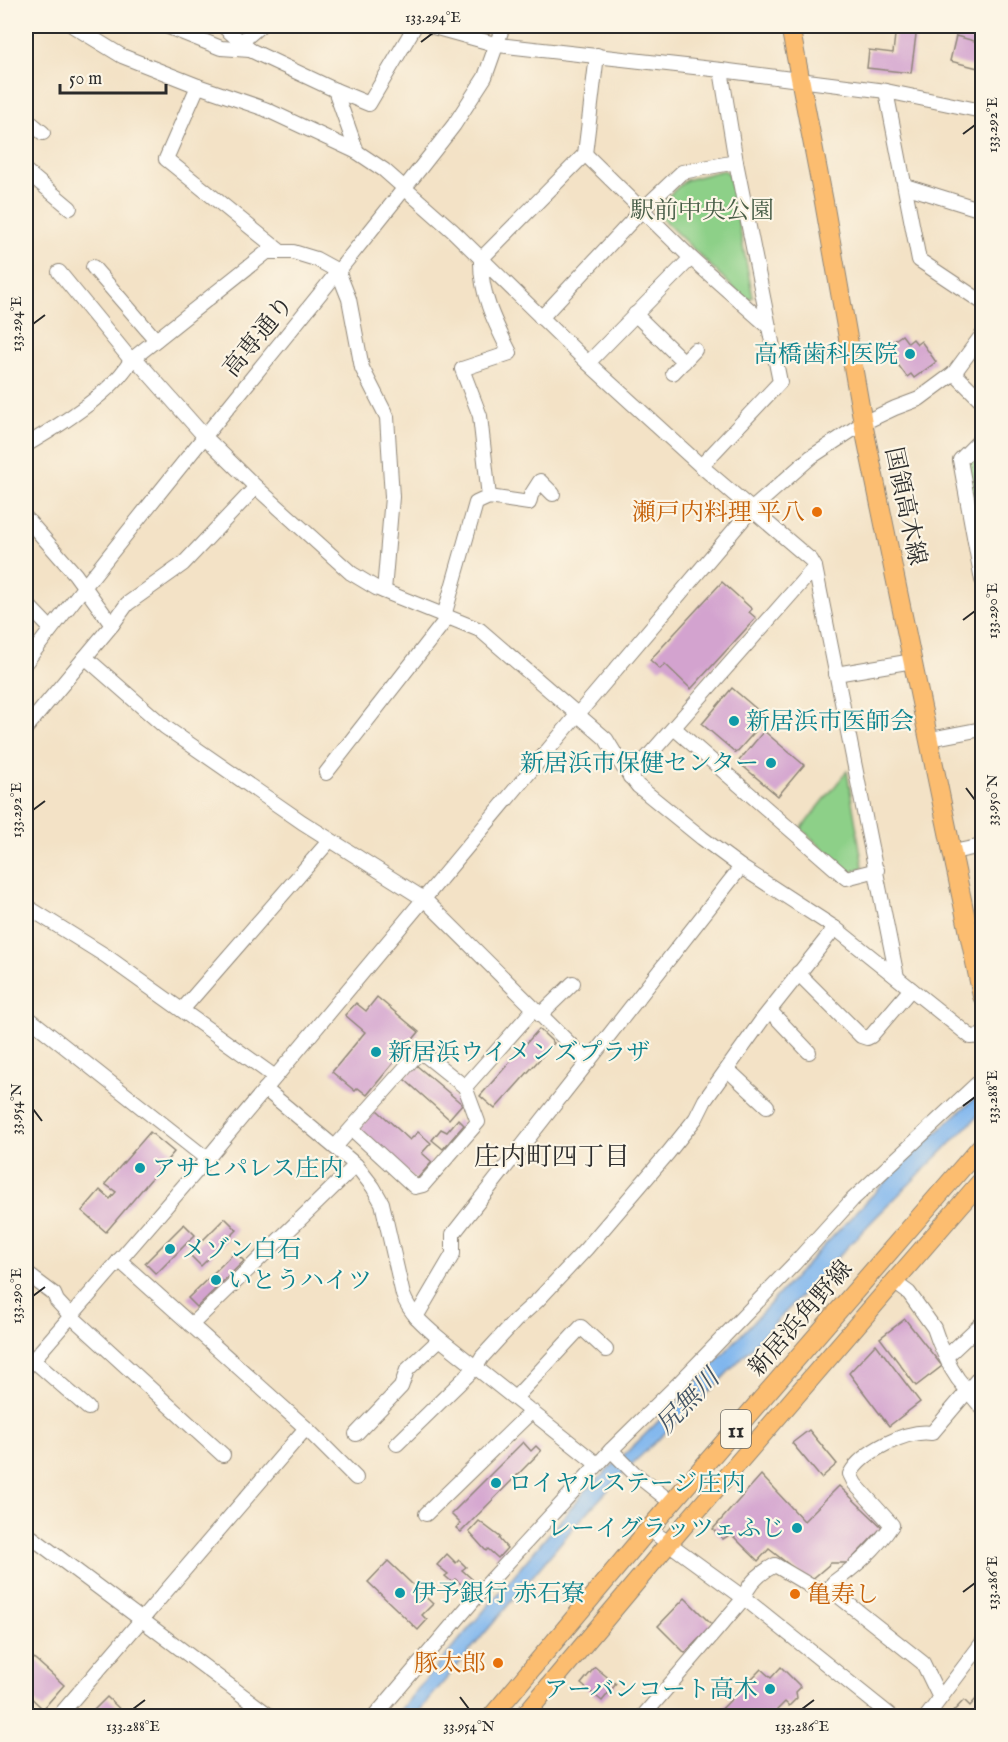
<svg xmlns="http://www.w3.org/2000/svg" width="1008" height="1742" viewBox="0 0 1008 1742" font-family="'IM FELL English','Noto Serif JP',serif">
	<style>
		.green { fill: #8dd088; stroke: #5c7e5a; stroke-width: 1.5 }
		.water { fill: #7fb6ee; stroke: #55708c; stroke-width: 1.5 }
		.building { fill: #d3a3cf }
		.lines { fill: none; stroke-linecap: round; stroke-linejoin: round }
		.minor-casing { stroke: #8f8678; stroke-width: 16 }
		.major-casing { stroke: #8f8678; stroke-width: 20 }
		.minor { stroke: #fff; stroke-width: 14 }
		.major { stroke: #fcbd6f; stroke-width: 18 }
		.ticks { fill: none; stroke: #2b2b2b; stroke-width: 2 }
		.culture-dot { fill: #0f9aa8; stroke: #fcf5e5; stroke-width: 2 }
		.food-dot { fill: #e8710a; stroke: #fcf5e5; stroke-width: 2 }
		.labels { text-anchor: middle; stroke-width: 4.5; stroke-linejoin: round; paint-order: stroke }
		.shield { fill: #fcf5e5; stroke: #6a6863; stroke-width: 1.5 }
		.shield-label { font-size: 22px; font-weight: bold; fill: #2b2b2b }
		.park-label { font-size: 24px; fill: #485d47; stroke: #fcf5e5 }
		.street-label { font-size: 24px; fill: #2b2b2b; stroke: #fcf5e5 }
		.culture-label { font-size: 24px; fill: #0d838f; stroke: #fcf5e5; text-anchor: start }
		.food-label { font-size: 24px; fill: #c56008; stroke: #fcf5e5; text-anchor: end }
		.neighbourhood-label { font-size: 26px; fill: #2b2b2b; stroke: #fcf5e5 }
		.water-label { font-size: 26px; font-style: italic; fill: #456; stroke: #fcf5e5 }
		.neatline { fill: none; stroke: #2b2b2b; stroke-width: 2 }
		.ticks-label { font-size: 15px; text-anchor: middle; fill: #2b2b2b }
	</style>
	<rect width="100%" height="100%" fill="#fcf5e5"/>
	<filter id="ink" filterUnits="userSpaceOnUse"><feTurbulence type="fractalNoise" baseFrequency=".0167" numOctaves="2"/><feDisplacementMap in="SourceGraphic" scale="12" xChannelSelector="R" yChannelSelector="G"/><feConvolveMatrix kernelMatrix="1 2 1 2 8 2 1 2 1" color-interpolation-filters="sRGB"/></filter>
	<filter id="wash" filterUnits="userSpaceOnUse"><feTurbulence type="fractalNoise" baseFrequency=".008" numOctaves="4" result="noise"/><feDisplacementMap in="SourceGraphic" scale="24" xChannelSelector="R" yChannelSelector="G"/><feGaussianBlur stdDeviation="1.35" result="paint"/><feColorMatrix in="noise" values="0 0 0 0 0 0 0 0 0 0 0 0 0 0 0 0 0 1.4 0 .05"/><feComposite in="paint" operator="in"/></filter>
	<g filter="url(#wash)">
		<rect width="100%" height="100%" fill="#f3e2c6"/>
		<g class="green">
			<path d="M724,170l5,4 24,123 -7,3 -89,-86v-8l29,-26z"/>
			<path d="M982,448v95l-16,-76 4,-7z"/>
			<path d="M847,771l16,96 -13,6 -49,-44z"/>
		</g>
		<path class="water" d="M982,1092v19l-7,8 -99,98 -164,172 -80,75 -59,64 -158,188h-20l191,-226c140,-125 254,-277 396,-398z"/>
		<g id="blocks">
			<g class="building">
				<path d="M896,26l21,1 -6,46 -44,-5 2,-18 24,3z"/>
				<path d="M956,36l26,7v26l-32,-8z"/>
				<path d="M902,335l6,8 5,-4 4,5 4,-3 15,21 -22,16 -3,-4 -4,3 -22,-30z"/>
				<path d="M722,582l30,27 -3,3 7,6 -65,71 -26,-25 -5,5 -10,-9z"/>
				<path d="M732,688l35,30 -31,35 -34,-29z"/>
				<path d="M764,731l40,34 -26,31 -40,-34z"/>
				<path d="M377,997l42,35 -52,63 -9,-7 -3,3 -23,-19 33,-40 -20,-17 11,-12 10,8z"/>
				<path d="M539,1029l15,14 -59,66 -15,-13z"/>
				<path d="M416,1065l46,39 -13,15 -45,-40z"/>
				<path d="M377,1110l33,30 8,-8 13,11 -9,10 10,9 -16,18 -57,-51z"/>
				<path d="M458,1119l6,6 -21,24 -11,-9 9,-11 6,3z"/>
				<path d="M150,1132l24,20 -68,80 -24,-21 18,-21 10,9 6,-7 -11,-8z"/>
				<path d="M225,1218l12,12 -36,36 -12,-12z"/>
				<path d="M184,1224l11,11 -39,39 -11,-11z"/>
				<path d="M235,1252l9,9 -47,46 -9,-9z"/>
				<path d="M905,1319l37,47 -26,20 -36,-48z"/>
				<path d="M876,1344l44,58 -31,24 -40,-53z"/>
				<path d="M809,1430l28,34 -16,14 -29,-35z"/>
				<path d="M523,1442l8,9 5,-5 5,5 -80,81 -5,-4 4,-5 -9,-9z"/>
				<path d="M761,1475l43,46 35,-35 43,41 -34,36h-17l-21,18 -41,-32 -11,12 -27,-27 -8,5 -10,-10z"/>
				<path d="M479,1521l21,16 -1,2 8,9 -9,10 -10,-9 -2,2 -17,-19z"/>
				<path d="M447,1554l9,9 3,-3 7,7 -4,3 10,9 -7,8 -10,-8 -3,3 -7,-6 3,-2 -11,-9z"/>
				<path d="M388,1561l45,43 -11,11 5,5 -9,10 -50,-48z"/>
				<path d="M685,1598l27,27 -27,28 -27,-27z"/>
				<path d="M26,1651l38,34 -21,24 -17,-16z"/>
				<path d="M595,1667l21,17 -14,17 -21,-17z"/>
				<path d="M781,1667l20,20 -5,5 1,6 -8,8 -4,-4 -14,14h-56l46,-47 10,9z"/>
				<path d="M107,1697l20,19h-39z"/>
				<path d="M977,1698l5,5v5l-6,8h-27l15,-16 6,6z"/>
			</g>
		</g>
	</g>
	<g filter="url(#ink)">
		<use href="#blocks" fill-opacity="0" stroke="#8f8678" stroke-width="1.5"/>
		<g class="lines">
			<defs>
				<g id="minor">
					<path d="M73,26l49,30 76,30 67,23 92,43 27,18 69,61 135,132 113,103 110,94 4,7 82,410"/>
					<path d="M166,26l55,22 29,2 85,40 22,62"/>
					<path d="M223,26l27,24"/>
					<path d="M430,26l68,19 223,25 15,92 44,220 -79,84"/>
					<path d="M241,42l19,-16"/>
					<path d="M721,70l165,21 96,20"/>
					<path d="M198,86l-32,73 115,93"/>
					<path d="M335,90l34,14 46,-78"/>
					<path d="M886,91l33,169 63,42"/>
					<path d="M26,119l17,14"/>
					<path d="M585,154l106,104 78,69"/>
					<path d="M26,171l44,37"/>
					<path d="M905,186l77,24"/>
					<path d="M93,267l63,73"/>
					<path d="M59,272l72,88"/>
					<path d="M635,314l49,48"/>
					<path d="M541,318l101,-108 40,-38 54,-10"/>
					<path d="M134,357l71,80 51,50 95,86 25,15 104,42 126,109 17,28 15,19 64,52 39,29 94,61 136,109 11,-1"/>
					<path d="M588,363l103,-105"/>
					<path d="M673,373l22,-23"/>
					<path d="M954,373l28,28"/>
					<path d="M982,438l-22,22 22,120"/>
					<path d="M26,445c31,-18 88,-53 105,-85l136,-108h26l23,7 22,12 11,28 13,69 25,49 5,80 -8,94"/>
					<path d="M489,497l-9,-81 -18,-47 48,-16c-15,-30 -30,-59 -29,-94l104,-105 12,-99"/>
					<path d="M26,518l49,56 37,51 -86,103"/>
					<path d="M26,603l25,26"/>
					<path d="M444,616l32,-113 13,-6 40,6 2,-8 9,-14 13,13"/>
					<path d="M112,625l15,-21 56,-40 73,-77"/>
					<path d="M85,657l80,70 137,95 122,77 164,163 -135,172v20l-37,63"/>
					<path d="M26,662c139,-182 288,-356 428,-537l31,-48 18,-51"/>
					<path d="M836,674l77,-13"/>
					<path d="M674,728l172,150 31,-8"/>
					<path d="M930,739l52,-10"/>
					<path d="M326,773l122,-156"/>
					<path d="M630,777l185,-210"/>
					<path d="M953,852l29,-6"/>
					<path d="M26,906l80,50 169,121"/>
					<path d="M798,973l63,63 6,2 4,-2 40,-47"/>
					<path d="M182,1010l148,-170"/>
					<path d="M770,1011l39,41"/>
					<path d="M540,1015l33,-32"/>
					<path d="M26,1016l181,143"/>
					<path d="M588,1062l153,-195"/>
					<path d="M728,1070l39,36"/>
					<path d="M265,1089l91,76 17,22 9,16 21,92c7,19 22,31 37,44l157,125"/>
					<path d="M352,1129l63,58 8,-2 55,-63 -13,-35"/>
					<path d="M335,1147l85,-96 45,36 69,-78"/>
					<path d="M26,1273l28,21 3,7 13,14 153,140"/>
					<path d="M894,1282l15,11 25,35 5,14 12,26 7,11 24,29"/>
					<path d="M191,1325l165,-160"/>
					<path d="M946,1357l36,-34"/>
					<path d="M33,1360l55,48"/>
					<path d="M26,1368l181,-209 371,-445 173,-204 60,-53 52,-34 32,-15 24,-9 35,-26 28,-38"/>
					<path d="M515,1398l66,-71 25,23"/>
					<path d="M306,1428l50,50"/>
					<path d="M356,1434l45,-47 6,-17 33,-31"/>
					<path d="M397,1444l79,-77 6,-10 34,-37 22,-20 48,-51 82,-96 28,-35 9,-18 57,-80 73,-92"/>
					<path d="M611,1450l23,23 38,30"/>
					<path d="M426,1514l106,-103"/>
					<path d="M649,1529l95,69 147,118"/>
					<path d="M26,1533l244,183"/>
					<path d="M831,1590l2,-7c23,-17 43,-34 59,-58l-37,-41 -5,-10c12,-22 57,-45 82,-41l50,-59"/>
					<path d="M59,1716l247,-288 -187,-168"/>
					<path d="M375,1716l108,-127 128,-139 66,-65 117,-121 58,-64 130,-121"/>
					<path d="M643,1716l101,-118c4,-15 18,-26 31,-33l39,23 17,2 92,73 17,35"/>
					<path d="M927,1716l55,-73"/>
				</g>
				<g id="major">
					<path d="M790,26l34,176 39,221 119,573"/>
					<path d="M492,1716l157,-187 333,-384"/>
					<path d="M524,1716l145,-173 313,-363"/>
				</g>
			</defs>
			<use href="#minor" class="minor-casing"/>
			<use href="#major" class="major-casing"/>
			<use href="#minor" class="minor"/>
			<use href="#major" class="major"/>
		</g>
	</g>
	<path class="ticks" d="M421,42l12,-9M963,134l12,-9M33,324l12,-9M963,620l12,-9M966,788l9,12M33,810l12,-9M963,1106l12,-9M33,1109l9,12M33,1296l12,-9M963,1592l12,-9M460,1697l9,12M133,1709l12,-9M802,1709l12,-9"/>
	<g class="culture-dot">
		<circle cx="910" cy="354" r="6"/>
		<circle cx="734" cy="721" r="6"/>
		<circle cx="771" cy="763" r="6"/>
		<circle cx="376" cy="1052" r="6"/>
		<circle cx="140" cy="1168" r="6"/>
		<circle cx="170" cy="1249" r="6"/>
		<circle cx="216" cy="1280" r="6"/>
		<circle cx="496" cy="1483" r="6"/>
		<circle cx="797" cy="1528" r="6"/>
		<circle cx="400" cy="1593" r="6"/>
		<circle cx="770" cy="1689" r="6"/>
	</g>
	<g class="food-dot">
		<circle cx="817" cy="512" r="6"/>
		<circle cx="795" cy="1594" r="6"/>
		<circle cx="498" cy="1663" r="6"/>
	</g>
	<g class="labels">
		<rect class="shield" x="721" y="1410" width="30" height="38" rx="4.5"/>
		<g class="shield-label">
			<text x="736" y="1437">11</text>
		</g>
		<g class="park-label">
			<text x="702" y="218">駅前中央公園</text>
		</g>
		<g class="street-label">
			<text transform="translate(258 336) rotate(-51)" y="8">高専通り</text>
			<text transform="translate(906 506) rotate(78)" y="8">国領高木線</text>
			<text transform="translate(800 1318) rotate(-49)" y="8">新居浜角野線</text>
		</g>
		<g class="culture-label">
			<text x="898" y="362" text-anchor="end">高橋歯科医院</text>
			<text x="746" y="729">新居浜市医師会</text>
			<text x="759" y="771" text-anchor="end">新居浜市保健センター</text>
			<text x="388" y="1060">新居浜ウイメンズプラザ</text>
			<text x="152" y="1176">アサヒパレス庄内</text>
			<text x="182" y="1257">メゾン白石</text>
			<text x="228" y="1288">いとうハイツ</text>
			<text x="508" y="1491">ロイヤルステージ庄内</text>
			<text x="785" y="1536" text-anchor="end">レーイグラッツェふじ</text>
			<text x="412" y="1601">伊予銀行 赤石寮</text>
			<text x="758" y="1697" text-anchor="end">アーバンコート高木</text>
		</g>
		<g class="food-label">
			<text x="805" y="520">瀬戸内料理 平八</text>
			<text x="807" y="1602" text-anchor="start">亀寿し</text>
			<text x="486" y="1671">豚太郎</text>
		</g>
		<g class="neighbourhood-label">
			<text x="552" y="1165">庄内町四丁目</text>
		</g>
		<g class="water-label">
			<text transform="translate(687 1401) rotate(-46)" y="9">尻無川</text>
		</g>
	</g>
	<rect width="1008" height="1742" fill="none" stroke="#fcf5e5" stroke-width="66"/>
	<path d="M60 84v9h106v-9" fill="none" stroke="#2b2b2b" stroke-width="3"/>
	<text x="69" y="84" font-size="18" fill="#2b2b2b" stroke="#fcf5e5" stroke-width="4.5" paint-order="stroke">50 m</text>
	<rect x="33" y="33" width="942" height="1676" class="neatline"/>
	<g class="ticks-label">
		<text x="433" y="22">133.294°E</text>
		<text transform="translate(992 125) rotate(-90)" y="5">133.292°E</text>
		<text transform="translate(16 324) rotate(-90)" y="5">133.294°E</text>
		<text transform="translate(992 611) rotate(-90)" y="5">133.290°E</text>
		<text transform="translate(992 800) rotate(-90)" y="5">33.950°N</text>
		<text transform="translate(16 810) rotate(-90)" y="5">133.292°E</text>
		<text transform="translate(992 1097) rotate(-90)" y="5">133.288°E</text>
		<text transform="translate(16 1109) rotate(-90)" y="5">33.954°N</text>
		<text transform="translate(16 1296) rotate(-90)" y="5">133.290°E</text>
		<text transform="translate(992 1583) rotate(-90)" y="5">133.286°E</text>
		<text x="133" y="1731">133.288°E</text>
		<text x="469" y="1731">33.954°N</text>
		<text x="802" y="1731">133.286°E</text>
	</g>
</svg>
